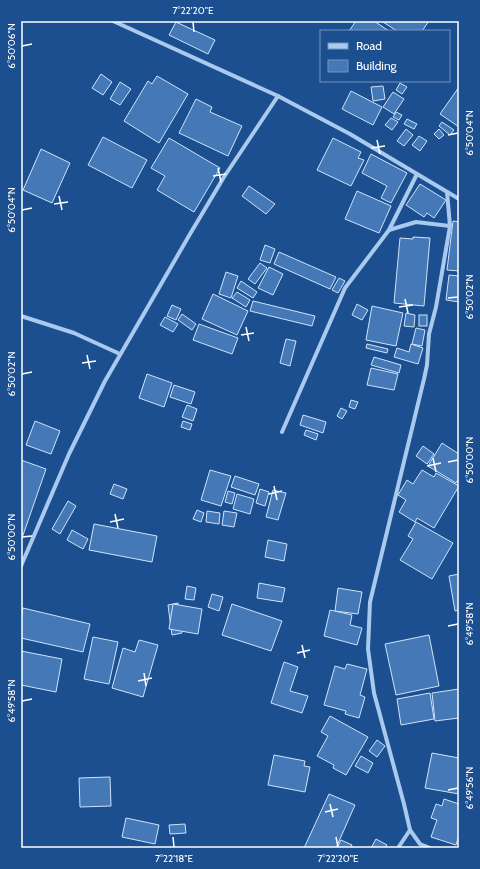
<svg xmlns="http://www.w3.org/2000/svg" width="480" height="869" viewBox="0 0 480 869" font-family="Cabin,sans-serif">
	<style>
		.building { fill: #4478b7; stroke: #cfe3fa }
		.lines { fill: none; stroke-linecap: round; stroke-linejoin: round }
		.minor { stroke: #a9c9ee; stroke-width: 4 }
		.ticks { fill: none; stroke: #fff; stroke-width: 1.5 }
		.neatline { fill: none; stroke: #fff; stroke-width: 1.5 }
		.ticks-label { font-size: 10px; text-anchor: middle; fill: #fff }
	</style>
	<rect width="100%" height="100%" fill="#1b4f8f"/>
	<g class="building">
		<path d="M356,21h18l15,10h-40z"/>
		<path d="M383,21h46l-7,10h-25l-14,-9z"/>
		<path d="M176,22l39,18 -7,14 -39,-19z"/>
		<path d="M101,74l11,8 -9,13 -11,-7z"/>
		<path d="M157,76l31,18 -29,49 -35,-22 24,-40 4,3z"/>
		<path d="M120,82l11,7 -11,16 -10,-6z"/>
		<path d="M400,83l7,4 -5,7 -6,-4z"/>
		<path d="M383,86l2,13 -12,2 -2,-14z"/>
		<path d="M459,87v40l-19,-13z"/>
		<path d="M351,91l31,16 -9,18 -31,-16z"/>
		<path d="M393,92l11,7 -10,15 -11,-7z"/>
		<path d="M196,99l16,8 -2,5 32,14 -14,30 -49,-23z"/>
		<path d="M396,112l6,3 -3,5 -6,-3z"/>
		<path d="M391,118l7,4 -6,8 -7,-5z"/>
		<path d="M407,119l10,5 -3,5 -10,-5z"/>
		<path d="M442,122l12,8 -4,5 -11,-9z"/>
		<path d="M406,129l7,6 -9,11 -7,-5z"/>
		<path d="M439,129l5,6 -5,4 -5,-5z"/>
		<path d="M419,136l8,5 -7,10 -8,-6z"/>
		<path d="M103,137l44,23 -15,28 -44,-23z"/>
		<path d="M169,138l51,30 -26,44 -37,-22 8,-14 -14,-8z"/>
		<path d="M333,138l28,14 -3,6 6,2 -13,26 -34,-16z"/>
		<path d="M41,149l29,14 -18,40 -29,-13z"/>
		<path d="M371,154l36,19 -16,30 -10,-5 6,-12 -25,-13z"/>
		<path d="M420,184l26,16 -12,18 -7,-5 -3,4 -18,-12z"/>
		<path d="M249,186l26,18 -9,10 -24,-18z"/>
		<path d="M357,191l34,15 -12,27 -34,-14z"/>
		<path d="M453,221l6,1v49l-12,-1z"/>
		<path d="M413,237l17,1 -6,68 -30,-3 6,-65 13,1z"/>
		<path d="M265,245l10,4 -5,14 -10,-3z"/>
		<path d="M279,252l57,25 -6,12 -56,-25z"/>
		<path d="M260,263l7,5 -12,16 -7,-5z"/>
		<path d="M269,267l14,7 -10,21 -15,-7z"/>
		<path d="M226,272l12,4 -7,22 -12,-4z"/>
		<path d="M449,275l10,1v26l-13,-2z"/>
		<path d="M339,278l6,3 -7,12 -6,-3z"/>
		<path d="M241,281l16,11 -4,6 -16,-10z"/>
		<path d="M237,292l13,8 -4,7 -14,-9z"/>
		<path d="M213,294l35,17 -11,24 -35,-16z"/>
		<path d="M253,301l62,15 -3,10 -62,-15z"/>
		<path d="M357,304l11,6 -6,10 -10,-5z"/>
		<path d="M172,305l9,4 -5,11 -9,-4z"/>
		<path d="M372,306l31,7 -7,33 -30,-6z"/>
		<path d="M406,313l9,2 -1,12 -10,-1z"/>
		<path d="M182,314l14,10 -4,6 -14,-10z"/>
		<rect x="419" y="315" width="8" height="11"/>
		<path d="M165,317l13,7 -5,8 -13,-7z"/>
		<path d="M199,324l39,14 -6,16 -39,-14z"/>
		<path d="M416,328l9,2 -3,16 -10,-2z"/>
		<path d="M286,339l10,2 -6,25 -10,-3z"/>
		<path d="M367,344l21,5 -1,4 -21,-5z"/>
		<path d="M411,344l12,4 -5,16 -24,-7 3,-9 12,4z"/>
		<path d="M374,357l27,8 -2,8 -28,-8z"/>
		<path d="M371,368l27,6 -4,16 -27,-5z"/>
		<path d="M147,374l25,9 -8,24 -25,-9z"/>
		<path d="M174,385l21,7 -4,12 -21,-7z"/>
		<path d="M351,400l7,2 -3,7 -6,-2z"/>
		<path d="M187,405l10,4 -4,12 -11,-4z"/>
		<path d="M341,408l6,3 -5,8 -5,-3z"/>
		<path d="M303,415l23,7 -3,11 -23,-8z"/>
		<path d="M35,421l25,10 -9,23 -25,-9z"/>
		<path d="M183,421l9,3 -2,6 -9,-3z"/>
		<path d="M306,430l12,4 -2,6 -12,-5z"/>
		<path d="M442,443l17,11v24l-3,5 -28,-17z"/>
		<path d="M423,446l11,8 -7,10 -11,-8z"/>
		<path d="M21,460l25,9 -25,72z"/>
		<path d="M210,470l21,6 -10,30 -20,-6z"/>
		<path d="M422,470l12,7 2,-4 23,13 -25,42 -17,-10 -2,4 -16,-10 7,-12 -8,-5 9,-15 6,4z"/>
		<path d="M235,476l24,8 -4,11 -24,-8z"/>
		<path d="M114,484l13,5 -4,10 -13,-5z"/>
		<path d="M260,489l9,3 -4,14 -9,-3z"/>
		<path d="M273,490l13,3 -8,27 -12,-3z"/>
		<path d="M228,491l7,2 -3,11 -7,-2z"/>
		<path d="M237,494l17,5 -4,15 -17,-5z"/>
		<path d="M68,501l8,5 -16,28 -8,-5z"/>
		<path d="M197,510l7,3 -3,9 -8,-3z"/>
		<path d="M207,511l13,2 -1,11 -13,-2z"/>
		<path d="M224,511l13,2 -3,14 -12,-2z"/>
		<path d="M416,522l37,21 -21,36 -32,-19 13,-21 -5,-3z"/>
		<path d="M94,524l63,12 -5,26 -63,-12z"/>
		<path d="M72,530l16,9 -5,10 -16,-9z"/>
		<path d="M268,540l19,4 -3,17 -19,-4z"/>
		<path d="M459,574v36l-4,1 -6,-35z"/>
		<path d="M259,583l26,5 -3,14 -25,-4z"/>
		<path d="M187,586l9,2 -2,12 -9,-1z"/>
		<path d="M338,588l24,4 -4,22 -23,-3z"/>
		<path d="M212,594l11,3 -4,14 -11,-4z"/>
		<path d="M178,603l4,30 -10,2 -4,-30z"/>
		<path d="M173,604l29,5 -4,25 -29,-5z"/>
		<path d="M232,604l50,17 -11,30 -49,-16z"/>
		<path d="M23,608l67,16 -7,28 -62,-14v-20z"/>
		<path d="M330,610l22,5 -2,10 12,3 -5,17 -33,-9z"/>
		<path d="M429,635l10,51 -43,9 -11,-51z"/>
		<path d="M93,637l25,5 -9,42 -25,-5z"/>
		<path d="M139,640l19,5 -15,52 -31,-9 11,-40 12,4z"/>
		<path d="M21,651l41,8 -6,33 -35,-7z"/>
		<path d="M284,662l14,5 -8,24 18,5 -6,17 -31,-10z"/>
		<path d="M347,664l20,5 -7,26 5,2 -6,21 -14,-4 1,-3 -22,-6 11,-39 10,3z"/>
		<path d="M459,689v29l-24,3 -3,-28z"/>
		<path d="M430,693l4,26 -33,6 -4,-26z"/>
		<path d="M330,716l38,21 -22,38 -13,-7 1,-3 -17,-9 11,-20 -7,-4z"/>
		<path d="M377,740l8,6 -8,11 -8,-6z"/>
		<path d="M432,753l27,5v36l-34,-6z"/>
		<path d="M274,755l31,6 -1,5 6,1 -5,25 -37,-7z"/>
		<path d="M361,756l12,7 -5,10 -13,-7z"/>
		<path d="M110,777l1,29 -31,1 -1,-29z"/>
		<path d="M329,794l26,11 -19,43h-32z"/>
		<path d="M444,799l15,5v31l-3,10 -25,-8 6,-17 -6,-2 5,-14 6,2z"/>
		<path d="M126,818l33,7 -4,19 -33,-7z"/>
		<path d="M185,824l1,9 -16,1 -1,-9z"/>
		<path d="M376,839l11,6 -2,3h-14z"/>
		<path d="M341,840l11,5 -1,3h-14z"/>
	</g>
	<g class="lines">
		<g class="minor">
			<path d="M113,21l165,75 72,38 109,65"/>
			<path d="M389,230l27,-8 34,4"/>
			<path d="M21,316l53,17 46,21"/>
			<path d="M282,432l63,-144 44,-58 28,-56"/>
			<path d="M21,566l48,-112 36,-73 85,-147 34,-57 54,-81"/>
			<path d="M398,848l12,-18"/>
			<path d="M430,848l-10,-4 -10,-14 -6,-26 -30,-111 -6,-44 2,-47 54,-223 3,-14 2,-31 7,-27 14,-81 -3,-34"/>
		</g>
	</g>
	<path class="ticks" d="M193,22l1,10M22,46l10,-2M448,135l10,-2M377,140l3,14M371,148l14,-2M218,168l3,14M213,176l13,-2M59,196l3,14M54,204l14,-2M22,210l10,-2M448,298l10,-1M405,299l3,14M399,307l14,-2M246,327l3,14M241,335l13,-2M87,355l3,14M82,363l14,-2M22,374l10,-2M433,458l3,14M448,462l10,-2M427,466l14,-3M274,486l3,14M269,494l13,-3M115,514l3,14M110,522l14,-3M22,537l10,-1M448,626l10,-2M302,645l3,13M297,653l13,-3M144,673l2,13M138,681l14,-3M22,701l10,-2M448,790l10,-2M330,804l3,13M325,812l13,-3M173,837l1,10M336,837l2,10"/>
	<rect width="480" height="869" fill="none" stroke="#1b4f8f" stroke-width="44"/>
	<rect x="320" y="30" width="130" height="52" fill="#1b4f8f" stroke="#7695bc"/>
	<rect x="328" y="43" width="20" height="6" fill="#a9c9ee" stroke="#7695bc"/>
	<text x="356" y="50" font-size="12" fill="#ffffff">Road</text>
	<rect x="328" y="60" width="20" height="12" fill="#4478b7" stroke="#7695bc"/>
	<text x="356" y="70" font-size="12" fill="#ffffff">Building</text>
	<rect x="22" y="22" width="436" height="825" class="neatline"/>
	<g class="ticks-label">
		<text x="193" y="14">7°22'20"E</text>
		<text transform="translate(11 46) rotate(-90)" y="4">6°50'06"N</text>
		<text transform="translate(469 133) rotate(-90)" y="4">6°50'04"N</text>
		<text transform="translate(11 210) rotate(-90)" y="4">6°50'04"N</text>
		<text transform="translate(469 297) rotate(-90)" y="4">6°50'02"N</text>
		<text transform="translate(11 374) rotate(-90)" y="4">6°50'02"N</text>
		<text transform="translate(469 460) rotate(-90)" y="4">6°50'00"N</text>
		<text transform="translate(11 537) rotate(-90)" y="4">6°50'00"N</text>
		<text transform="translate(469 624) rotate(-90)" y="4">6°49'58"N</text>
		<text transform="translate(11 701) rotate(-90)" y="4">6°49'58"N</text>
		<text transform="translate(469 788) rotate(-90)" y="4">6°49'56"N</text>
		<text x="174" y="862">7°22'18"E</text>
		<text x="338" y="862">7°22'20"E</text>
	</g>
</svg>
